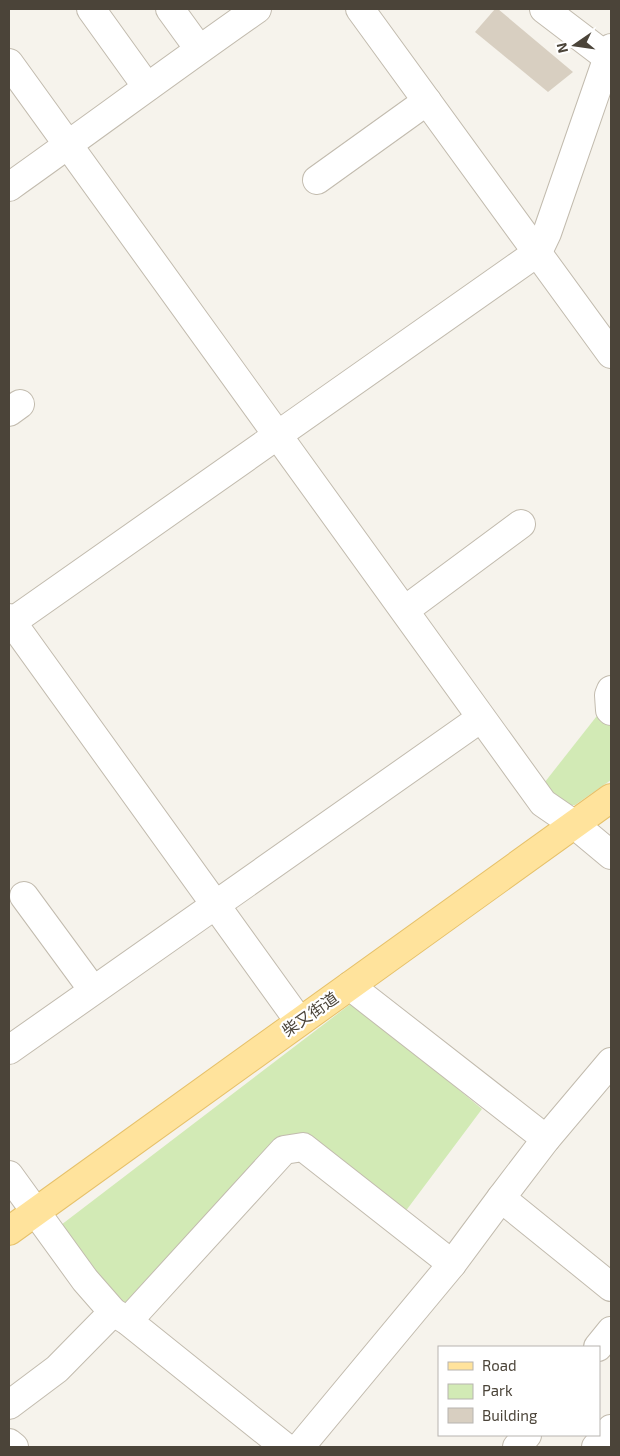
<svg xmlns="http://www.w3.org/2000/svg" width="620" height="1456" viewBox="0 0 620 1456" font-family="'Exo 2','Noto Sans JP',sans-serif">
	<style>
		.green { fill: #d2eab5 }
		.building { fill: #d8cfc1 }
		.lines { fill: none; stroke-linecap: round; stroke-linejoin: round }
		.minor-casing { stroke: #c2bbae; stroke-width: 30 }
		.major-casing { stroke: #e6c16a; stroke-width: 30 }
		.minor { stroke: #fff; stroke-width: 28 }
		.major { stroke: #ffe39c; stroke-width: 28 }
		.labels { text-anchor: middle; stroke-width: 4.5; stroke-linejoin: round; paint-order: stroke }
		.street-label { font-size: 16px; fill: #4b4439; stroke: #fff }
	</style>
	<rect width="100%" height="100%" fill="#f6f3ec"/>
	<g class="green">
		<path d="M600,712l11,9v59l-36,25h-8l-26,-18z"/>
		<path d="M353,1002l129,107 -80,107 -97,-78 -178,171 -12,-9 -54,-75z"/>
	</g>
	<path class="building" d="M495,9h3l75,63 -25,20 -73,-60z"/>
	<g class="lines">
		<defs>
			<g id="minor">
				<path d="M91,9l56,78"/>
				<path d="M170,9l29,40"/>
				<path d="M360,9l251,345"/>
				<path d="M544,9l67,51"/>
				<path d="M9,63l534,740 32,22 36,30"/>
				<path d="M317,180l110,-79"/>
				<path d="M9,187c83,-59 165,-120 248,-178"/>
				<path d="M9,412l11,-8"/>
				<path d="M405,610l116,-86"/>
				<path d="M9,618l290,403"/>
				<path d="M9,624l529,-372 9,-19 64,-185"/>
				<path d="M611,690l-2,5 1,15 1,1"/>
				<path d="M24,896l69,94"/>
				<path d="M350,986l196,153"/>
				<path d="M9,1050l472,-332"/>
				<path d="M9,1175l76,105 28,32 15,9 157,126"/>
				<path d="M501,1198l110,89"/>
				<path d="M128,1321l156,-171 19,-3 149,117"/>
				<path d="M598,1347l13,-16"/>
				<path d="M9,1405l48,-36 56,-57"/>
				<path d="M9,1443l5,4"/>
				<path d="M300,1447l152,-183 49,-66 45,-59 65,-77"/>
				<path d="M517,1447l10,-12"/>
				<path d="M596,1447l15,-18"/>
			</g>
			<path id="major" d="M9,1231l602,-433"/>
		</defs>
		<use href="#minor" class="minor-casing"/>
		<use href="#major" class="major-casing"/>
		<use href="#minor" class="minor"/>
		<use href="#major" class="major"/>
	</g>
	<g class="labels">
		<g class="street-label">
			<text transform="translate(310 1014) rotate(-35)" y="6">柴又街道</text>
		</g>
	</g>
	<rect width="620" height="1456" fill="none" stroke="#4b4439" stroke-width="20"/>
	<rect x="438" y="1346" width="162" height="90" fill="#ffffff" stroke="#b7b4b0"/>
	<rect x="448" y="1362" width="25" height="8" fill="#ffe39c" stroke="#b7b4b0"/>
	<text x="482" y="1371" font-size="15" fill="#4b4439">Road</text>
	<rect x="448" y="1384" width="25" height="15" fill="#d2eab5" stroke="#b7b4b0"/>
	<text x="482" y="1396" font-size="15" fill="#4b4439">Park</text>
	<rect x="448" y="1408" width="25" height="15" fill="#d8cfc1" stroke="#b7b4b0"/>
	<text x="482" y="1421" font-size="15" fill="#4b4439">Building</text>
	<g transform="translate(575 45) rotate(257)" stroke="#ffffff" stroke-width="4" paint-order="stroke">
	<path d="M0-4L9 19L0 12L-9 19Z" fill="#4b4439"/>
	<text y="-8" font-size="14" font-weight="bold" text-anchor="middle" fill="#4b4439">N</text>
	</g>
</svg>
